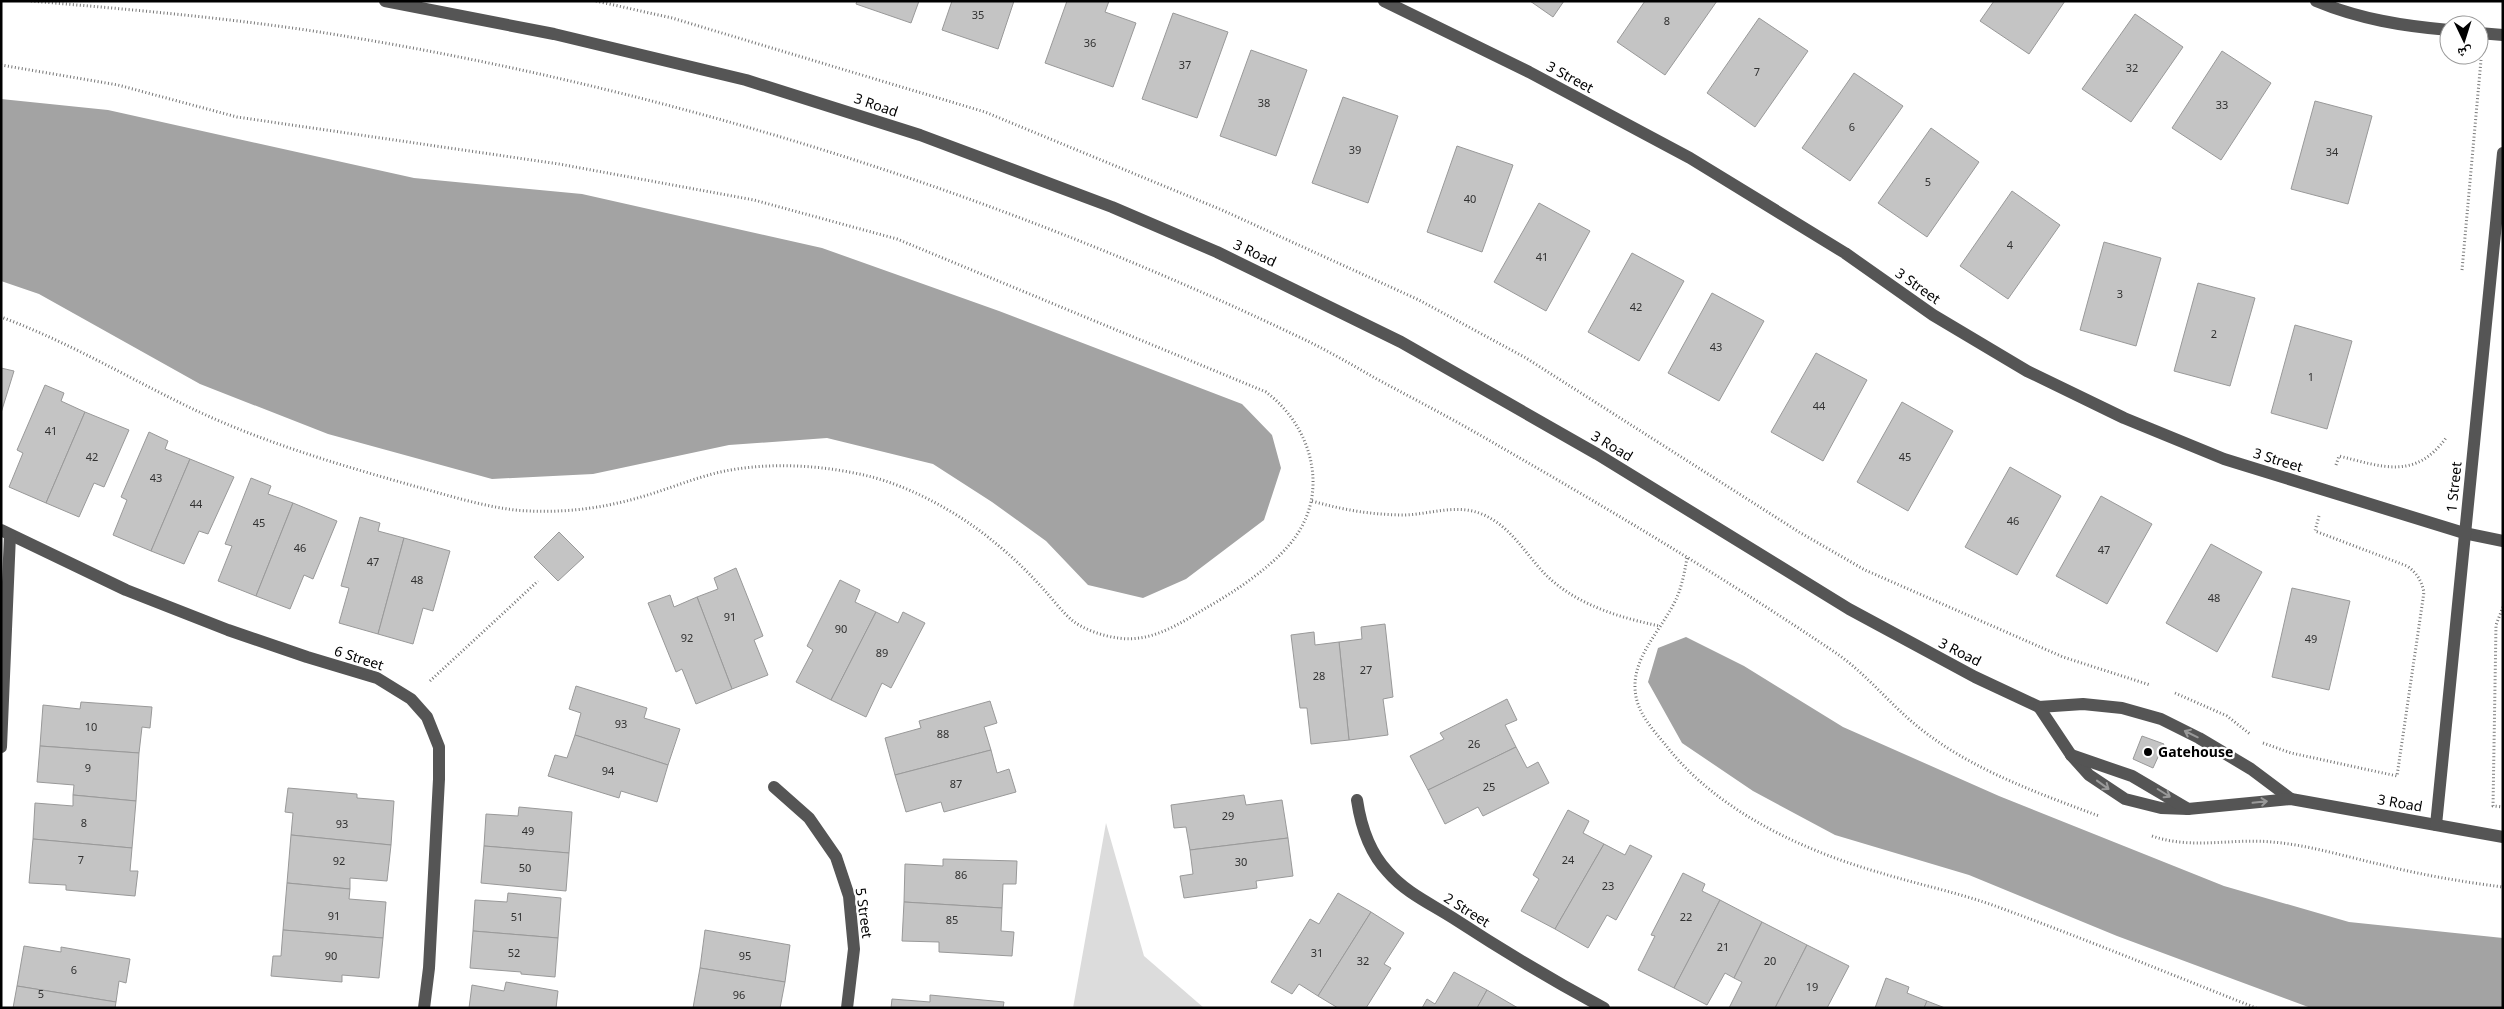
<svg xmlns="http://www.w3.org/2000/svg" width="2504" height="1009" viewBox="0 0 2504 1009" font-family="'Noto Sans','Noto Naskh Arabic',sans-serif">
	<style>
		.green { fill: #dcdcdc }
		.water { fill: #a3a3a3 }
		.building { fill: #c4c4c4; stroke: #999 }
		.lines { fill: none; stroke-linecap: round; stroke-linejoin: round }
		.path { stroke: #777; stroke-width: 3; stroke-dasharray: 1 2.5; stroke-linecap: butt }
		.minor { stroke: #555; stroke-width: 12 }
		.oneway { stroke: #999 }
		.poi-dot { fill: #000; stroke: #fff; stroke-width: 2 }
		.labels { text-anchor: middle; stroke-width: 4.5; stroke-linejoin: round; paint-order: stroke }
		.number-label { font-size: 11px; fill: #313131 }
		.street-label { font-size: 14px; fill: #000; stroke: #fff }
		.poi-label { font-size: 14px; font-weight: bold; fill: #000; stroke: #fff; text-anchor: start }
	</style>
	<rect width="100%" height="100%" fill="#fff"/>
	<path class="green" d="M1106,823l38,133 60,52h-131z"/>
	<g class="water">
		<path d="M1,99l107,11 306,68 168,16 240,54 177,63 243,93 30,31 9,33 -17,52 -78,59 -43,19 -55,-13 -42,-44 -54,-39 -59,-38 -106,-26 -98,7 -136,29 -101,5 -164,-45 -128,-50 -161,-90 -38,-13z"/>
		<path d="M1686,637l58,29 99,61 156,69 225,90 125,36 154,16v70h-192l-194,-72 -148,-61 -134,-40 -82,-44 -71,-48 -34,-61 10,-34z"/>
	</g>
	<g class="building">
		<path d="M857,1h62l-8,22 -55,-19z"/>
		<path d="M952,1h62l-16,48 -56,-19z"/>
		<path d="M1067,1h42l-4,11 31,11 -23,64 -68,-24z"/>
		<path d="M1530,1h34l-11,16z"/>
		<path d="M1645,1h72l-52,74 -48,-33z"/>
		<path d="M1994,1h71l-36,53 -49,-33z"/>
		<path d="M1173,13l55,19 -31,86 -55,-19z"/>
		<path d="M2135,14l48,33 -52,75 -49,-33z"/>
		<path d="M1759,18l49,33 -53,76 -48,-34z"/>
		<path d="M1251,50l56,20 -31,86 -56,-20z"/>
		<path d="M2222,51l49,32 -50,77 -49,-32z"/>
		<path d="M1854,73l49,33 -53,75 -48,-33z"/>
		<path d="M1343,97l55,19 -30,87 -56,-20z"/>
		<path d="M2315,101l57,15 -24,88 -57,-15z"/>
		<path d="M1931,128l48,34 -52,75 -49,-34z"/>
		<path d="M1457,146l56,19 -31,87 -55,-20z"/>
		<path d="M2012,191l48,34 -52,74 -48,-33z"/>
		<path d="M1539,203l51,28 -44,80 -52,-29z"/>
		<path d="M2104,242l57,16 -25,88 -56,-16z"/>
		<path d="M1632,253l52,28 -45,80 -51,-29z"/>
		<path d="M2198,283l57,15 -25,88 -56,-15z"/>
		<path d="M1712,293l52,28 -45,80 -51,-28z"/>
		<path d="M2295,325l57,16 -25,88 -56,-16z"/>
		<path d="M1816,353l51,27 -44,81 -52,-29z"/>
		<path d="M1,368l13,3 -13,42z"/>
		<path d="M45,385l19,8 -3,8 24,11 -39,91 -37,-16 14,-34 -6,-3z"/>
		<path d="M1902,402l51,29 -45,80 -51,-29z"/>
		<path d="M85,412l44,18 -25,57 -10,-4 -15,34 -33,-14z"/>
		<path d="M149,432l19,9 -3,8 25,10 -39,92 -38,-16 14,-35 -6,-3z"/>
		<path d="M190,459l44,18 -26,57 -9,-3 -15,33 -33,-13z"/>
		<path d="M2010,467l51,29 -44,79 -52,-28z"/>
		<path d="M251,478l20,8 -3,8 25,9 -37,93 -38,-15 14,-35 -7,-2z"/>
		<path d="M2101,496l51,28 -45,80 -51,-28z"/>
		<path d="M293,503l44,18 -24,58 -9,-4 -14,34 -34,-13z"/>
		<path d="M360,517l20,6 -2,8 26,7 -26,96 -39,-11 10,-35 -8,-2z"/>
		<path d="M559,532l25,25 -26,24 -24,-24z"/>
		<path d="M404,538l46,13 -17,60 -10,-3 -10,36 -35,-10z"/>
		<path d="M2211,544l51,28 -45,80 -51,-29z"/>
		<path d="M736,568l27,68 -9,4 14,35 -36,14 -35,-92 21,-8 -4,-11z"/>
		<path d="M840,580l20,10 -5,12 21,10 -45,88 -35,-18 17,-32 -6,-4z"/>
		<path d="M2292,588l58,13 -21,89 -57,-13z"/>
		<path d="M670,595l4,12 23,-10 35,92 -36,15 -14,-35 -6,3 -28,-69z"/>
		<path d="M876,612l22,11 5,-11 22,11 -34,65 -9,-5 -16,34 -35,-17z"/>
		<path d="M1385,624l8,73 -10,2 5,36 -39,5 -10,-98 23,-3 -1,-12z"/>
		<path d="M1314,632l1,13 24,-3 10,98 -38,4 -4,-36h-7l-9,-73z"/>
		<path d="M576,686l71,22 -3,10 36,11 -12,36 -93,-30 6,-22 -12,-4z"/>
		<path d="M1507,699l10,21 -12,5 11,22 -88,43 -18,-34 34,-17 -4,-6z"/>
		<path d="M990,701l7,22 -13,4 7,23 -96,25 -10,-37 36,-10 -2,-7z"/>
		<path d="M81,702l71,5 -2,21 -8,-1 -3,26 -99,-7 3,-41 37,4z"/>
		<path d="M575,735l93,30 -11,37 -36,-11 -2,7 -71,-22 7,-21 12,3z"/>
		<path d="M2142,736l22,8 -11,24 -20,-9z"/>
		<path d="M40,746l99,7 -3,48 -63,-6 1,-10 -37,-3z"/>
		<path d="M1516,747l11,21 11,-6 11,21 -66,33 -5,-9 -33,17 -17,-34z"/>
		<path d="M991,750l6,23 12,-4 7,23 -72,20 -3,-10 -35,10 -11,-37z"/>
		<path d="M288,788l69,6v4l37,3 -3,44 -100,-10 2,-22 -8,-1z"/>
		<path d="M73,795l63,6 -4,47 -99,-9 2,-36 38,3z"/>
		<path d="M1244,795l2,10 36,-5 6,38 -98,12 -4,-23 -12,1 -3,-23z"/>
		<path d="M519,807l53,5 -3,41 -85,-7 2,-32 32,2z"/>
		<path d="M1568,810l21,11 -6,12 21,11 -49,85 -34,-18 18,-32 -6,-4z"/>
		<path d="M291,835l100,10 -4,36 -37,-3v11l-63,-6z"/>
		<path d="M1288,838l5,38 -37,5 1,7 -73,10 -4,-22 13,-2 -3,-24z"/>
		<path d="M33,839l99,9 -2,23h8l-3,25 -69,-6v-5l-37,-2z"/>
		<path d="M1604,844l21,11 5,-10 22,11 -36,64 -9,-5 -19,33 -33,-19z"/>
		<path d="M484,846l85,7 -3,38 -85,-8z"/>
		<path d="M943,859l74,2 -1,23h-13l-1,24 -98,-6 1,-38 38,2z"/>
		<path d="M1683,873l22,11 -3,7 18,9 -46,88 -36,-18 17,-34 -4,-1z"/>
		<path d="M287,883l63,6 -1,10 37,3 -3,36 -100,-8z"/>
		<path d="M508,893l53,5 -3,40 -85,-7 2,-31 32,2z"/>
		<path d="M1338,893l33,19 -53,84 -19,-12 -7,10 -21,-12 39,-63 9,5z"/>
		<path d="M1720,900l42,22 -28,56 -9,-5 -18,32 -33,-17z"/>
		<path d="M904,902l98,6 -1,23 13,1 -2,24 -73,-4v-10l-37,-1z"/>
		<path d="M1371,912l33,21 -20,31 7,4 -25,40h-28l-20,-12z"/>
		<path d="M1762,922l45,23 -32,63h-46l13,-26 -8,-4z"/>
		<path d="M283,930l100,8 -4,40 -37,-3v7l-71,-6 2,-20h8z"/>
		<path d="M705,930l85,15 -5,37 -85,-14z"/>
		<path d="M473,931l85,7 -3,39 -34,-3v-2l-51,-4z"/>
		<path d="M1807,945l42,21 -22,42h-52z"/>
		<path d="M24,946l37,6v-5l69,12 -4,24 -7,-2 -3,21 -99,-16z"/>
		<path d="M700,968l85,14 -5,26h-87z"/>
		<path d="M1454,972l33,18 -10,18h-55l5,-9 8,5z"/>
		<path d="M1886,978l23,9 -2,6 20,8 -3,7h-49z"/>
		<path d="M506,982l52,9 -2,17h-87l3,-23 32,6z"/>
		<path d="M17,986l99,16 -1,6h-102z"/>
		<path d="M1487,990l31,18h-41z"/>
		<path d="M930,995l74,7 -1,6h-112l1,-9 38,3z"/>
		<path d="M1927,1001l18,7h-21z"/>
	</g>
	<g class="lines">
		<g class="path">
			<path d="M31,1c94,8 188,16 282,30 340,53 671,156 982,304 28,13 54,28 80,43 37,20 74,39 110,60 117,67 235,137 348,213 35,23 59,57 93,82 50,38 114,61 173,83"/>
			<path d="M596,1l76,17 313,94 237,98 197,90 107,58 273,174 66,38 198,87 87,28"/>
			<path d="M1,65l117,20 119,32 322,47 195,36 143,39 369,153c43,32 63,93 32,141 -18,29 -62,58 -92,75 -27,16 -55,35 -88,30 -15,-2 -33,-8 -45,-17 -10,-8 -19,-20 -27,-29 -16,-18 -33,-35 -52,-50 -33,-28 -84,-56 -126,-66 -46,-11 -96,-14 -143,-5 -29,6 -56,18 -84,26 -40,12 -84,17 -126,13 -34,-4 -68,-15 -101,-24 -74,-21 -149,-43 -219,-76 -65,-31 -126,-68 -194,-93"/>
			<path d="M2462,270l19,-210"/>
			<path d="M2336,465l3,-9c44,11 76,24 107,-18"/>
			<path d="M1312,501c31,9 61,14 93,14 27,-1 53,-12 79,0 27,12 41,38 60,58 30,31 76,45 116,53"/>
			<path d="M1687,558c-3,17 -6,34 -15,49 -16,30 -45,57 -35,94 5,18 20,33 31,47 51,64 136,103 213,125 39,12 79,20 117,34 87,32 172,67 258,101"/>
			<path d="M2503,607l-7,18 -3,181 10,1"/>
			<path d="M430,681l108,-100"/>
			<path d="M2175,693l52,23 23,18"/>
			<path d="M2263,743l28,10 106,23 27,-184c-3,-12 -7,-19 -17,-26l-92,-35 4,-15"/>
			<path d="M2152,836c40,14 79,2 120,6 37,3 75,15 111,23 39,10 80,17 120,22"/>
		</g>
		<g class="minor">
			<path d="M385,1l169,33 192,46 174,55 192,72 105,45 184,90 196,112 252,155 126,68 64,30 44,-3 39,4 39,11 38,19 52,31 40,30"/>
			<path d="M1384,1l145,71 161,86 155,95 88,62 94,56 97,47 100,41 240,74 39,8"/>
			<path d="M2316,1c43,18 87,25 133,29"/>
			<path d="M2479,33l24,2"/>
			<path d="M1,530l125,60 102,40 79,27 70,21 34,21 16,18 12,30v32l-10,189 -5,40"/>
			<path d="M2039,707l32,48 18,20 36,24 36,9 27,1 103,-10 212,38"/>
			<path d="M1,747l9,-212"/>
			<path d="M2071,755l61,21 56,33"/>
			<path d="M774,787l35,31 27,39 13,39 5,53 -7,59"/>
			<path d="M1357,800c4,27 12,52 31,72 17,20 43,32 65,46 49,32 99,62 151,90"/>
			<path d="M2436,825l67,-672"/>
		</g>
	</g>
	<defs><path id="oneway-shaft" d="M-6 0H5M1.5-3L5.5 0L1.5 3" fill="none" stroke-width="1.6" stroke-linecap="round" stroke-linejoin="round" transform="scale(1.25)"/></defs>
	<g class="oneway">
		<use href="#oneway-shaft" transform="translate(2191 734) rotate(-154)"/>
		<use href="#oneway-shaft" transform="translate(2103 785) rotate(36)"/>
		<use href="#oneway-shaft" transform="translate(2164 793) rotate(32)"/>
		<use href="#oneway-shaft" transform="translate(2260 802) rotate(-6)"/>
	</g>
	<circle class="poi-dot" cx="2148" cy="752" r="5"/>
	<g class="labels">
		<g class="number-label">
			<text x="978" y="19">35</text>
			<text x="1667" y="25">8</text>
			<text x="1090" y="47">36</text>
			<text x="1185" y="69">37</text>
			<text x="2132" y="72">32</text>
			<text x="1757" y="76">7</text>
			<text x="1264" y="107">38</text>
			<text x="2222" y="109">33</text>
			<text x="1852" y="131">6</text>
			<text x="1355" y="154">39</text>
			<text x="2332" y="156">34</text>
			<text x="1928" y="186">5</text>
			<text x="1470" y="203">40</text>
			<text x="2010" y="249">4</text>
			<text x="1542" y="261">41</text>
			<text x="2120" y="298">3</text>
			<text x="1636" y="311">42</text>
			<text x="2214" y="338">2</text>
			<text x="1716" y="351">43</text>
			<text x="2311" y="381">1</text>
			<text x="1819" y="410">44</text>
			<text x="51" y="435">41</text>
			<text x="92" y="461">42</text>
			<text x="1905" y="461">45</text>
			<text x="156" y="482">43</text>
			<text x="196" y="508">44</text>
			<text x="2013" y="525">46</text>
			<text x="259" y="527">45</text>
			<text x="300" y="552">46</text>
			<text x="2104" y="554">47</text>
			<text x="373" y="566">47</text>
			<text x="417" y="584">48</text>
			<text x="2214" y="602">48</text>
			<text x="730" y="621">91</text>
			<text x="841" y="633">90</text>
			<text x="687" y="642">92</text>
			<text x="2311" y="643">49</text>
			<text x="882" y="657">89</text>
			<text x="1366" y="674">27</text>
			<text x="1319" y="680">28</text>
			<text x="621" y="728">93</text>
			<text x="91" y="731">10</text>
			<text x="943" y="738">88</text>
			<text x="1474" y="748">26</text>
			<text x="88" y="772">9</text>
			<text x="608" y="775">94</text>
			<text x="956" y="788">87</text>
			<text x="1489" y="791">25</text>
			<text x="1228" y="820">29</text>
			<text x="84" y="827">8</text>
			<text x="342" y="828">93</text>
			<text x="528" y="835">49</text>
			<text x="81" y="864">7</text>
			<text x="1568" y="864">24</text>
			<text x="339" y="865">92</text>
			<text x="1241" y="866">30</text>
			<text x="525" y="872">50</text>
			<text x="961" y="879">86</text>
			<text x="1608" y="890">23</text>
			<text x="334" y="920">91</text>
			<text x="517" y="921">51</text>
			<text x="1686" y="921">22</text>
			<text x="952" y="924">85</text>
			<text x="1723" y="951">21</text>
			<text x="514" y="957">52</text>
			<text x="1317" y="957">31</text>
			<text x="331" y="960">90</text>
			<text x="745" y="960">95</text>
			<text x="1363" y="965">32</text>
			<text x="1770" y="965">20</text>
			<text x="74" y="974">6</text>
			<text x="1812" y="991">19</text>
			<text x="41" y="998">5</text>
			<text x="739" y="999">96</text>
		</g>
		<g class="street-label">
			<text transform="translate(1570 77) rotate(28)" y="5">3 Street</text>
			<text transform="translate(876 105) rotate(19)" y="5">3 Road</text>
			<text transform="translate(1255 253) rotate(25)" y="5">3 Road</text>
			<text transform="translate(1918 286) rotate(35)" y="5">3 Street</text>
			<text transform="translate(1612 446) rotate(31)" y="5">3 Road</text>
			<text transform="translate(2278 460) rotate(17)" y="5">3 Street</text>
			<text transform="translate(2454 487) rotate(-84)" y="5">1 Street</text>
			<text transform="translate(1960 652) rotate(27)" y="5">3 Road</text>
			<text transform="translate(359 658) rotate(18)" y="5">6 Street</text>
			<text transform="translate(2400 803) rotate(10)" y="5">3 Road</text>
			<text transform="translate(1467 910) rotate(32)" y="5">2 Street</text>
			<text transform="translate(864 913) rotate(82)" y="5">5 Street</text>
		</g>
		<g class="poi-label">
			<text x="2158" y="757">Gatehouse</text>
		</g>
	</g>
	<rect width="2504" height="1009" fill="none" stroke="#000000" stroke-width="5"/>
	<g transform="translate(2464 40) rotate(176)"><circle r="24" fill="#ffffff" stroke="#999999"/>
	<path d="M0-4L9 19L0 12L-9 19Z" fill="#000000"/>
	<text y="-8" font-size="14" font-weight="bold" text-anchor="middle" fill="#000000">ش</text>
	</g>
</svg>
